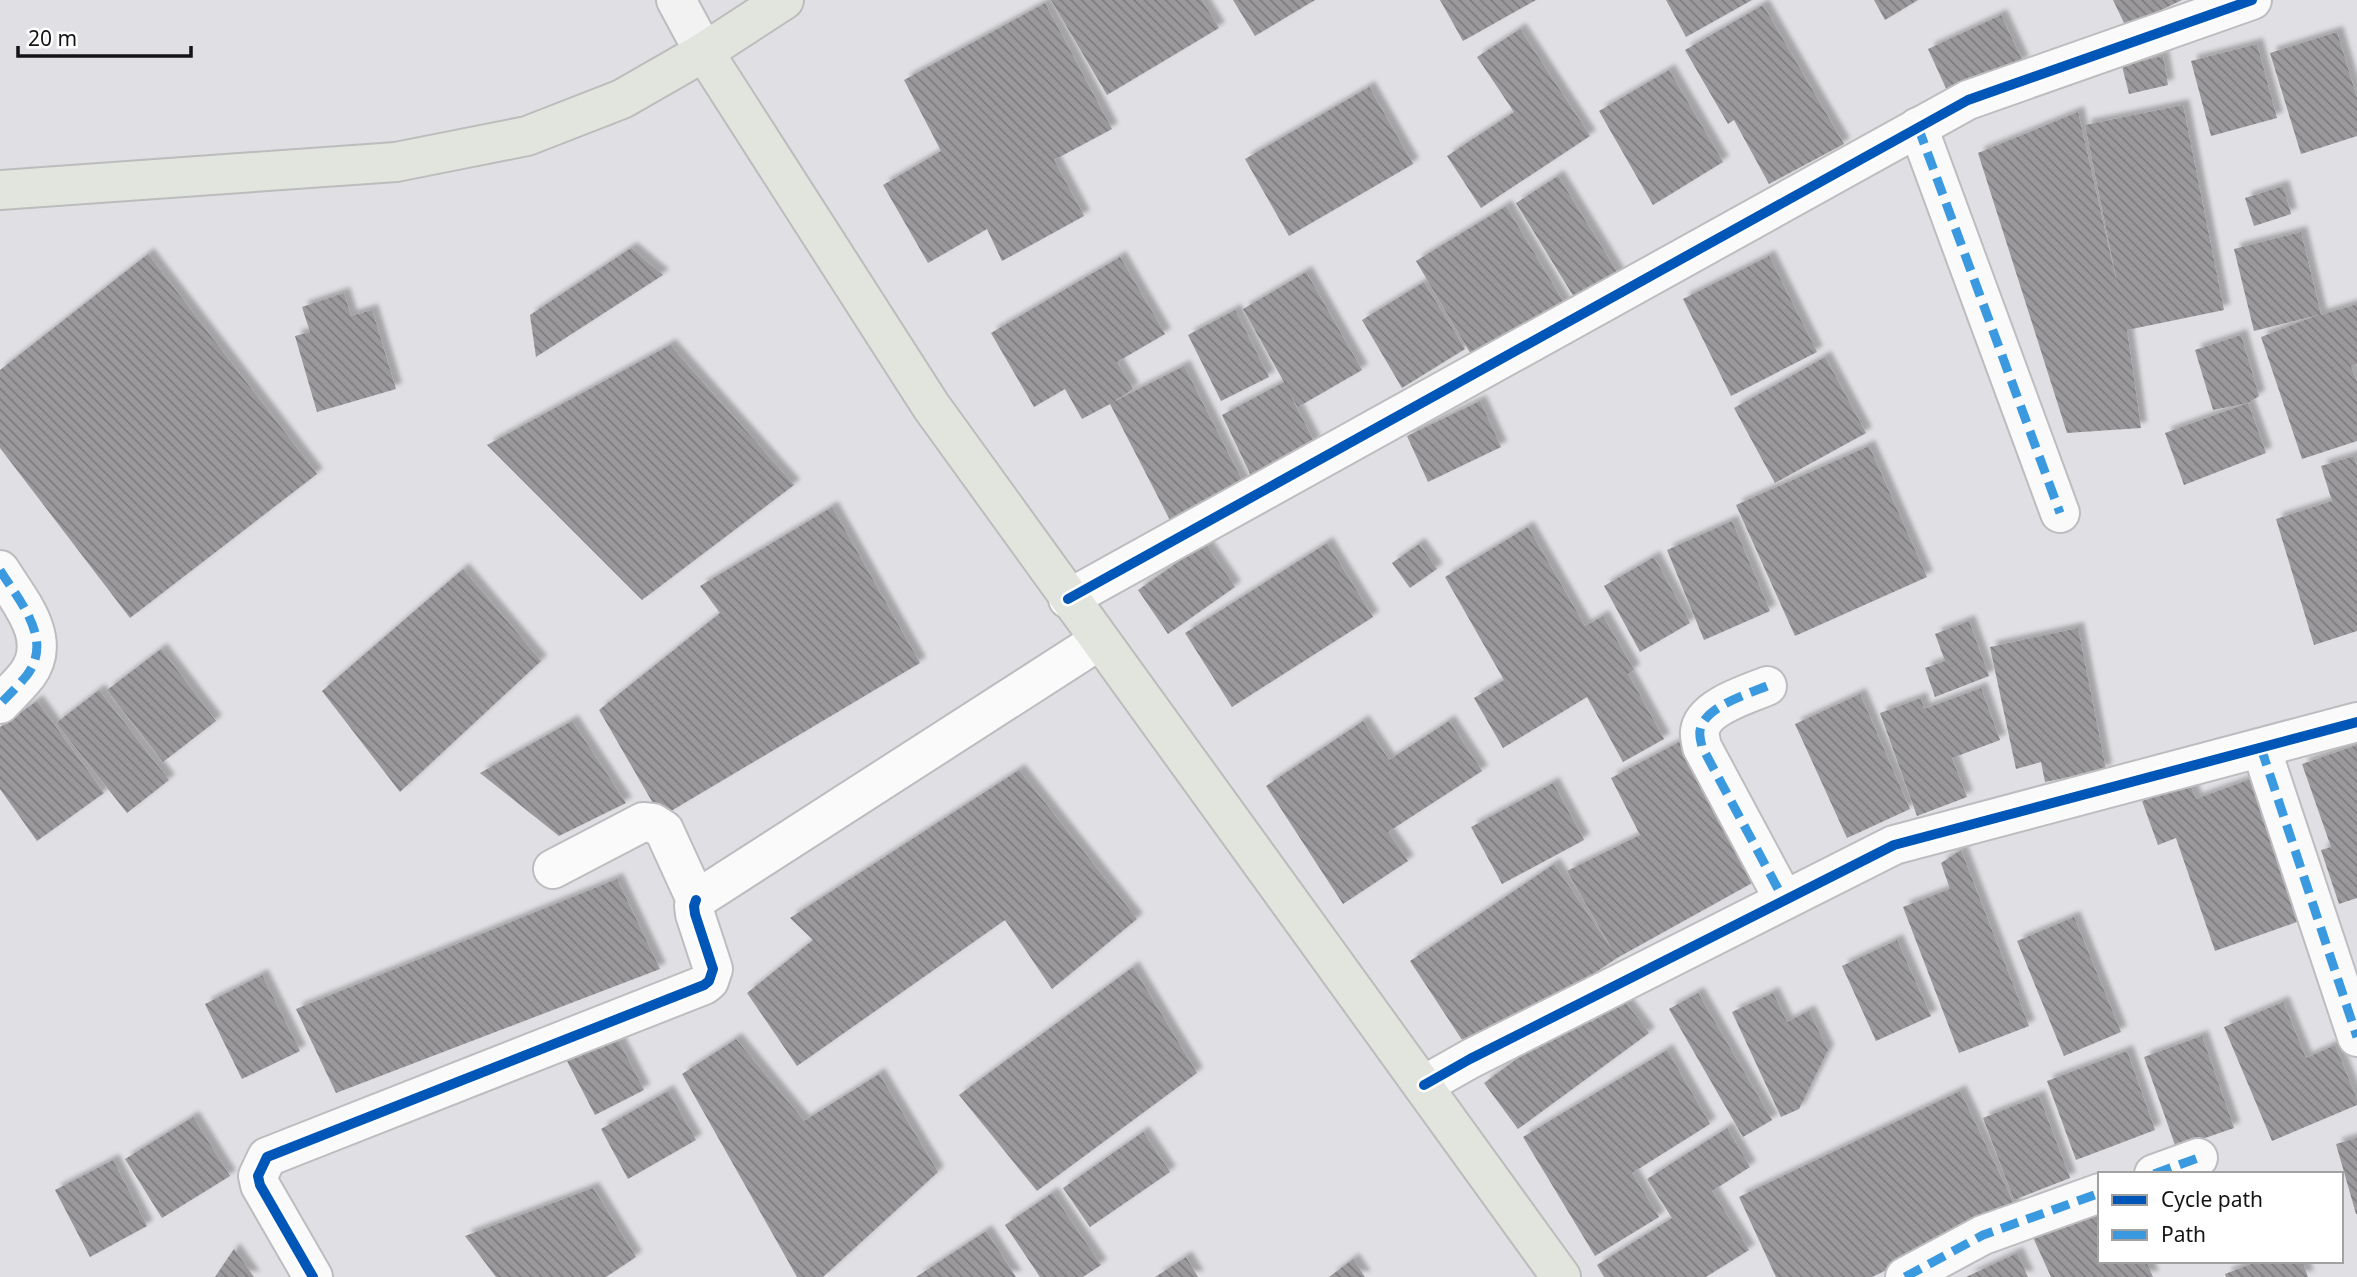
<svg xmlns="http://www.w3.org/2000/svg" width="2357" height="1277" viewBox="0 0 2357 1277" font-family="'Noto Sans',sans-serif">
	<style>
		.building { fill: url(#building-back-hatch); filter: url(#shadow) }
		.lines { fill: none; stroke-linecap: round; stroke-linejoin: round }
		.minor-casing { stroke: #bdbdc0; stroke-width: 42 }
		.secondary-casing { stroke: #bdbdc0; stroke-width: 42 }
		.trunk-casing { stroke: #bcbcbd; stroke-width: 42 }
		.minor { stroke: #fafafb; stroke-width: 38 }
		.secondary { stroke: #f1f2f1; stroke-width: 38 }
		.trunk { stroke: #e2e4de; stroke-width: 38 }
		.quiet { stroke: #3b9adf; stroke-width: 9; stroke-dasharray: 18 9; stroke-linecap: butt }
		.cycleway-casing { stroke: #fff; stroke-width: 15 }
		.cycleway { stroke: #0057b8; stroke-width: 10 }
	</style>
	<defs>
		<pattern id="building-back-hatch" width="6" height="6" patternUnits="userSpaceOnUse" patternTransform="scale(1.75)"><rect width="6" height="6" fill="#9b999c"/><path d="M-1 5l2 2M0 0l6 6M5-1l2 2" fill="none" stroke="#7d7c7e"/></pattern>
		<filter id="shadow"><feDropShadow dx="6" dy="-6" stdDeviation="2" flood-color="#0004"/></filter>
	</defs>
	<rect width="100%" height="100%" fill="#e0dfe3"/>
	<g class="building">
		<path d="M1051,0h151l17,28 -112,67z"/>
		<path d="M1233,0h82l-60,36z"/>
		<path d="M1440,0h96l-73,41z"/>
		<path d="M1666,0h86l-66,37z"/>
		<path d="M1874,0h44l-33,20z"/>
		<path d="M2113,0h69l-56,27z"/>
		<path d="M1045,3l67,126 -58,31 30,56 -82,45 -15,-32 -59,34 -45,-78 58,-34 -37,-71z"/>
		<path d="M1763,5l81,139 -75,40 -35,-64 -6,4 -43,-74z"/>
		<path d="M2001,15l22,47 -73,35 -22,-48z"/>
		<path d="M1520,29l70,107 -109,72 -34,-52 67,-44 -37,-55z"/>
		<path d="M2337,32l20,66v38l-56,18 -31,-101z"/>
		<path d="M2257,44l20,74 -66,18 -20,-75z"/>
		<path d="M2163,56l5,29 -39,9 -7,-28z"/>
		<path d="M1669,70l54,92 -70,43 -54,-94z"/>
		<path d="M1369,87l44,77 -124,72 -44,-77z"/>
		<path d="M2183,105l41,205 -97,20 14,98 -74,5 -89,-280 100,-41 41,180 -34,-167z"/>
		<path d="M1558,176l61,99 -42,27 -61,-99z"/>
		<path d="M2283,186l8,28 -37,12 -9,-28z"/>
		<path d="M1506,206l60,100 -91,55 -59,-100z"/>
		<path d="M2301,232l20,83 36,-11v60l-6,2 6,16v59l-55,18 -41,-122 57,-22 -64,16 -20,-82z"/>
		<path d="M631,248l32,27 -127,82 -6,-42z"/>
		<path d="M148,254l169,220 -187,144 -130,-170v-78z"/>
		<path d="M1769,256l48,96 -86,44 -48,-97z"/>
		<path d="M1120,257l45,77 -48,28 16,27 -20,13 71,-36 62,122 -73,38 -63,-122 -28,15 -17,-30 -31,18 -43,-74z"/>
		<path d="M1306,272l56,98 -64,37 -9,-14 26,50 -63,35 -30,-63 62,-33 -41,-73z"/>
		<path d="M1424,282l41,67 -63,39 -40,-68z"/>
		<path d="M344,293l7,23 21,-6 24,79 -79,23 -22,-76 15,-4 -8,-25z"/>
		<path d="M1235,310l34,67 -48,24 -33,-66z"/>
		<path d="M2241,335l18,61 -11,7 -35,7 -18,-60z"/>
		<path d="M670,345l124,140 -152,115 -155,-155z"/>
		<path d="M1825,357l41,76 -91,50 -41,-75z"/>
		<path d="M1480,401l21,46 -73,35 -21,-46z"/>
		<path d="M2248,403l18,50 -82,32 -19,-52z"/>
		<path d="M1869,446l58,131 -132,59 -59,-131z"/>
		<path d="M2354,456l3,11v164l-43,14 -38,-126 56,-18 -11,-35z"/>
		<path d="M832,507l88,156 -259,154 -62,-107 121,-97 -20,-27z"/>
		<path d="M1732,521l38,90 -66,29 -37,-90z"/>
		<path d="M1528,527l57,99 18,-10 31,54 -6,4 36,65 -41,23 -36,-65 -84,51 -29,-50 30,-18 -59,-103z"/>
		<path d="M1205,543l30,44 -67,47 -30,-44z"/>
		<path d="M1327,543l46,74 -141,90 -47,-74z"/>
		<path d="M1419,544l18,25 -27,19 -18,-25z"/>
		<path d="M1654,557l36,66 -50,29 -36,-66z"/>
		<path d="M463,569l78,92 -141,131 -78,-101z"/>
		<path d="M1969,621l20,55 -54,21 -10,-29 20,-7 -10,-27z"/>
		<path d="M2078,628l28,142 -61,12 -4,-20 -25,7 -26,-122z"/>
		<path d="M161,649l55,72 -53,41 -56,-72z"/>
		<path d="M1981,688l19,52 -48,18 15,39 -50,19 -37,-103 41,-15 3,11z"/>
		<path d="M99,690l70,90 -42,33 -71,-90z"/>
		<path d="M1860,694l50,115 -63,29 -52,-114z"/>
		<path d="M37,701l67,92 -67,48 -37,-52v-62z"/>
		<path d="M572,721l54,82 -67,33 -79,-63z"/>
		<path d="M1363,721l26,39 60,-39 33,50 -94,61 20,29 -65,43 -77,-118z"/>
		<path d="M1683,740l71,142 -137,76 -145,97 -62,-94 144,-97 59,87 -46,-80 73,-36 -29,-57z"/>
		<path d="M2357,745v153l-18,6 -18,-54 10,-3 -29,-83z"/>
		<path d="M1019,770l118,149 -85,70 -47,-69 -208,146 -50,-73 66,-53 -23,-22z"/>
		<path d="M2259,776l49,142 -93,33 -39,-113 -18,7 -16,-44 48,-17 6,15z"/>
		<path d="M1553,783l31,57 -82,44 -31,-57z"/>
		<path d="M1961,850l68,176 -70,27 -56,-146 47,-18 -9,-26z"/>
		<path d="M617,879l43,90 -324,124 -40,-84z"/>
		<path d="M2074,917l47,115 -57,24 -47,-115z"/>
		<path d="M1897,940l34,76 -55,25 -34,-75z"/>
		<path d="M1133,967l64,106 -160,118 -78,-96z"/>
		<path d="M262,975l38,76 -58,28 -37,-75z"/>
		<path d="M1698,993l74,127 -29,17 -74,-128z"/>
		<path d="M1773,993l14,29 22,-11 19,39 -29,59 -18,8 -49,-105z"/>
		<path d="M1623,999l26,34 -131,96 -34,-46 99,-73 9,12z"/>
		<path d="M2283,1002l23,56 29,-13 22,54v6l-85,36 -48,-114z"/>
		<path d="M616,1036l28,54 -49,25 -28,-54z"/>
		<path d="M2202,1036l32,92 -58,20 -32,-91z"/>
		<path d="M736,1039l68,82 75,-47 59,98 -115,105h-26l-115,-203z"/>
		<path d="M1667,1050l43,74 -78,49 27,44 -64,39 -72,-119z"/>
		<path d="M2127,1051l28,79 -79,30 -29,-79z"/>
		<path d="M668,1091l28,49 -68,39 -27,-50z"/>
		<path d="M1960,1091l56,117 -144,69h-96l-37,-80z"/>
		<path d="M2039,1096l31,82 -56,22 -31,-82z"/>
		<path d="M193,1117l37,59 -68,42 -37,-59z"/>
		<path d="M1727,1128l23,39 -38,24 37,59 -43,27h-102l-7,-12 75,-47 -25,-39z"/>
		<path d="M1143,1132l27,40 -80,55 -27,-39z"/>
		<path d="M2357,1138v76h-1l-20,-70z"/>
		<path d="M113,1160l34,66 -57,31 -35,-67z"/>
		<path d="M593,1188l43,69 -30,20h-110l-31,-41z"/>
		<path d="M1052,1193l49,72 -18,12h-43l-35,-52z"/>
		<path d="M2100,1202v59h46l7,16h-102l-20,-44z"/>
		<path d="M986,1231l30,46h-100z"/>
		<path d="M234,1249l20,28h-39z"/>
		<path d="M2017,1253l11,24h-62z"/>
		<path d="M1186,1257l12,20h-43z"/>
		<path d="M1353,1259l12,18h-36z"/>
		<path d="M2259,1261h43l6,16h-82l-1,-3z"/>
	</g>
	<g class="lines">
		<defs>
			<g id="minor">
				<path d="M1918,127l142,386"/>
				<path d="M0,570c19,31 54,69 27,105 -8,10 -18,20 -27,29"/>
				<path d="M1068,599l900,-499 284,-100"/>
				<path d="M1767,686c-19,8 -64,21 -67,45 -1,5 1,10 2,16l82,153"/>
				<path d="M2261,748l96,289"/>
				<path d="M553,869l90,-47 10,1 11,7 32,70 404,-260"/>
				<path d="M1424,1085l46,-26 424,-214 463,-123"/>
				<path d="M2154,1174l44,-16"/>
				<path d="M313,1277l-53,-92 -2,-9 9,-19 437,-172 5,-4 4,-12 -18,-55 -1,-8 2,-6"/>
				<path d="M1905,1277l78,-42 117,-42"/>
			</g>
			<path id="secondary" d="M676,0l28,52"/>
			<g id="trunk">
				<path d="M704,52l227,354 630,871"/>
				<path d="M0,190l396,-28 131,-26 95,-37 82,-47 80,-52"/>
			</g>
		</defs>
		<use href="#minor" class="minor-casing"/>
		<use href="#secondary" class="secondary-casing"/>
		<use href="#trunk" class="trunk-casing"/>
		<use href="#minor" class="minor"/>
		<use href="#secondary" class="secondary"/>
		<use href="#trunk" class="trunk"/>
		<g class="quiet">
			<path d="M1918,127l142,386"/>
			<path d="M0,570c19,31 54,69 27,105 -8,10 -18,20 -27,29"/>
			<path d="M1767,686c-19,8 -64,21 -67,45 -1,5 1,10 2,16l82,153"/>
			<path d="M2261,748l96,289"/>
			<path d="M2154,1174l44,-16"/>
			<path d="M1905,1277l78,-42 117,-42"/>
		</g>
		<defs>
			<g id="cycleway">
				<path d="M1068,599l900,-499 284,-100"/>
				<path d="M1424,1085l46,-26 424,-214 463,-123"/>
				<path d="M313,1277l-53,-92 -2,-9 9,-19 437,-172 5,-4 4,-12 -18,-55 -1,-8 2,-6"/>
			</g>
		</defs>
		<use href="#cycleway" class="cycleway-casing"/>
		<use href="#cycleway" class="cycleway"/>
	</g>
	<rect x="2098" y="1172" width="245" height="91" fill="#ffffff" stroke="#a1a1a2" stroke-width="2"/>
	<rect x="2112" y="1195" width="35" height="10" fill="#0057b8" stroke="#a1a1a2" stroke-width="2"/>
	<text x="2161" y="1207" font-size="21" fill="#141316">Cycle path</text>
	<rect x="2112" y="1230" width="35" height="10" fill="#3b9adf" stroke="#a1a1a2" stroke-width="2"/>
	<text x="2161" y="1242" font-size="21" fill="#141316">Path</text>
	<path d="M18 46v10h173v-10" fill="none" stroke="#141316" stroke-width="3.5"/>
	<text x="28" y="46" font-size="21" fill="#141316" stroke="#ffffff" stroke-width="5" paint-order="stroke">20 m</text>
</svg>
